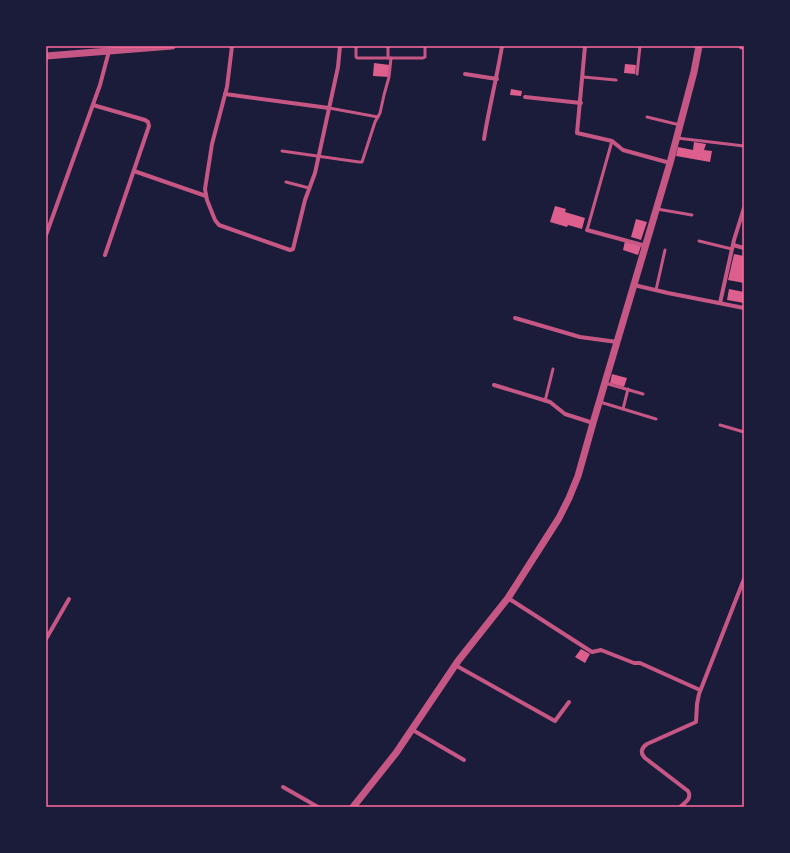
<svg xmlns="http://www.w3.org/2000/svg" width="790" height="853" viewBox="0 0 790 853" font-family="Poppins,sans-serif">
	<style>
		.building { fill: #dd5f8e }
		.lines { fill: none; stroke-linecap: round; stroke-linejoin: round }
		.service { stroke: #c65784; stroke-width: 3 }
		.minor { stroke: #c65784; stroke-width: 4 }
		.tertiary { stroke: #c65784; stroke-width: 7 }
		.neatline { fill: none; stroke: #ff6b9d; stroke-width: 1.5 }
	</style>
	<rect width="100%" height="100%" fill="#1b1b3a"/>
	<g class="building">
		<path d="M374,63l16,2 -1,12 -16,-1z"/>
		<path d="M625,64l11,1 -1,9 -11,-1z"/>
		<path d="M511,89l11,2 -1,5 -11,-1z"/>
		<path d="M694,142l12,2 -2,6 8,1 -2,11 -34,-6 2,-9 15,3z"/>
		<path d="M555,206l11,3 -1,3 20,6 -3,11 -14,-4 -1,2 -17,-5z"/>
		<path d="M636,219l11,3 -6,18 -10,-3z"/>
		<path d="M625,241l16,5 -3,9 -15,-5z"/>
		<path d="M734,254l10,2v27l-16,-3z"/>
		<path d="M729,289l15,3v11l-17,-3z"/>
		<path d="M612,374l15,4 -3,9 -14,-4z"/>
		<path d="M581,649l9,5 -5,9 -10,-6z"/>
	</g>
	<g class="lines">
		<g class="service">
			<path d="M356,46v11l1,1h66l2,-1v-11"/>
			<path d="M388,58v-12"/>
			<path d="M637,74l3,-28"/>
			<path d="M583,77l33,3"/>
			<path d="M329,108l49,9"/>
			<path d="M647,117l33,8"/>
			<path d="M677,138l67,8"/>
			<path d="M282,151l77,11h3l13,-40 5,-9 4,-18 5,-18 2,-19"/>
			<path d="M286,182l23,6"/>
			<path d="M657,209l35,6"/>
			<path d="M587,230l25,-89"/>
			<path d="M699,241l33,8"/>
			<path d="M656,290l9,-40"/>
			<path d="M605,383l38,11"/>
			<path d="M545,401l8,-32"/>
			<path d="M600,402l56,17"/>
			<path d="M623,409l5,-20"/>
			<path d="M720,425l24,7"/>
		</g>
		<g class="minor">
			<path d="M232,46l-5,41 -15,57 -7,45 2,11 8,20 4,5 71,25 3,-1 12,-49 10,-27 23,-106 2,-21"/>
			<path d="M585,46l-8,87 35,8 11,9 47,13"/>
			<path d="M465,74l32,5"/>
			<path d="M225,94l104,14"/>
			<path d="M525,97l56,6"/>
			<path d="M93,105l52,15 3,2 1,4 -44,129"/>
			<path d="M484,139c5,-31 13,-62 18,-93"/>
			<path d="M134,171l72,25"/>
			<path d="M587,230l59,16"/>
			<path d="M46,235l54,-150 9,-34"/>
			<path d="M733,245l11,3"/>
			<path d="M634,285l34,8 76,15"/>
			<path d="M720,303l14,-63 10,-32"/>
			<path d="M515,318l65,19 37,5"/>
			<path d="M494,385l56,17 15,12 28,9"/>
			<path d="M508,598l84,54 9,-2 33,13h6l60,27"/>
			<path d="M46,639l23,-40"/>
			<path d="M455,665l100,56 14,-19"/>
			<path d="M411,729l53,31"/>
			<path d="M283,787l35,20"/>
			<path d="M680,807c6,-5 12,-9 8,-16l-43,-33c-5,-5 -4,-10 2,-14l49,-22 1,-18 2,-10 45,-115"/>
		</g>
		<g class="tertiary">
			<path d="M742,46h2"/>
			<path d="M46,56l126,-10"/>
			<path d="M353,807l43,-54 62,-92 50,-63 51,-80 10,-20 9,-22 15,-53 77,-260 24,-91 5,-26"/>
		</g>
	</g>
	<rect width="790" height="853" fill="none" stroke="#1b1b3a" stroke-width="94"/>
	<rect x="47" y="47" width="696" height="759" class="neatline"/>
</svg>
